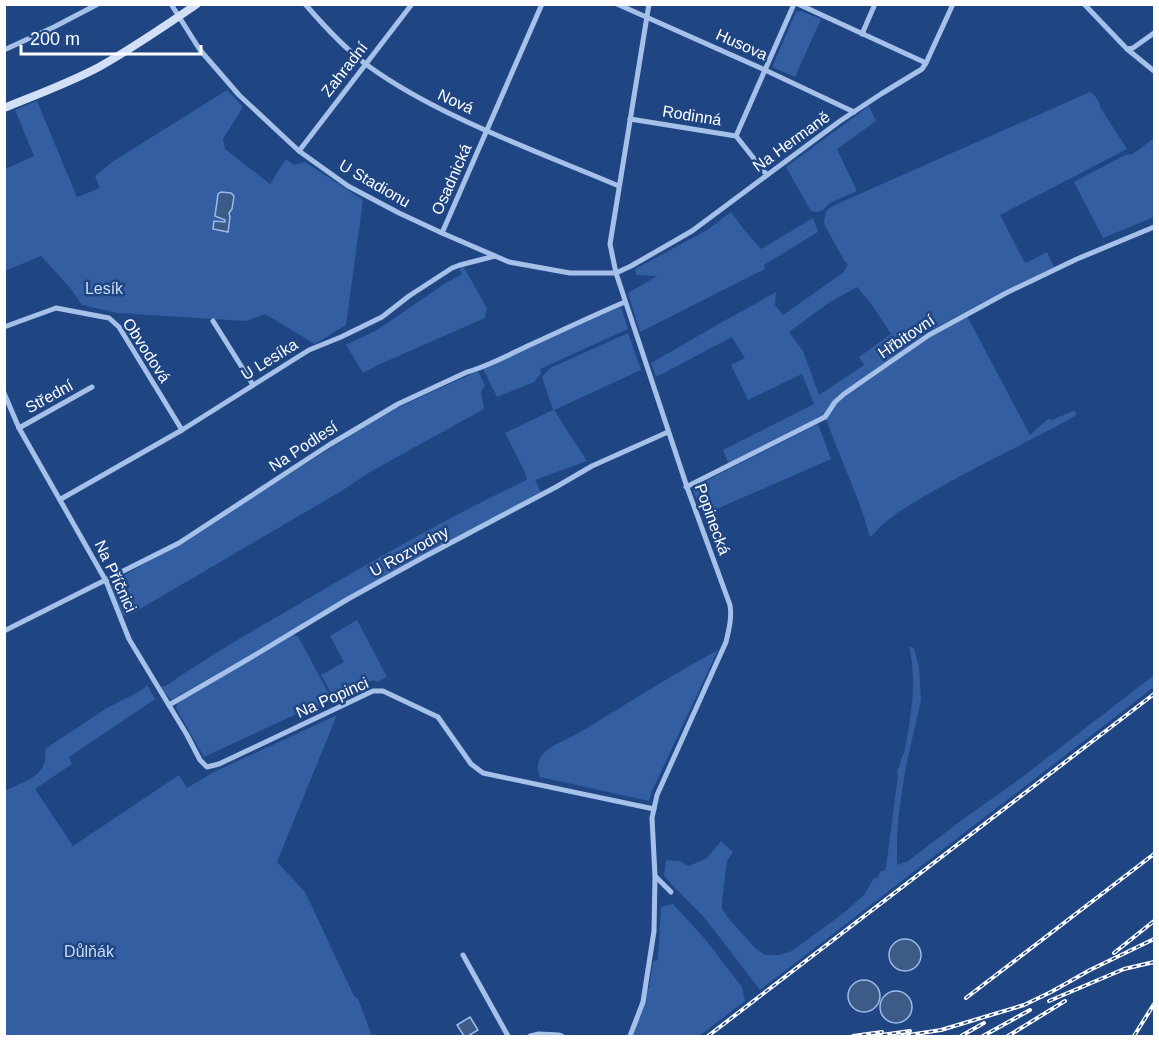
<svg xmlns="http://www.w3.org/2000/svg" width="1159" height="1041" viewBox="0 0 1159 1041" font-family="Helvetica,sans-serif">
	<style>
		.green { fill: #335ea1; fill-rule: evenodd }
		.water { fill: #3e5a87; stroke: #9abbeb; stroke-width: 1.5 }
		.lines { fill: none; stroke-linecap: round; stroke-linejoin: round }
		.street { stroke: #a6c1e9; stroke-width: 5 }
		.secondary { stroke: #d1e0f7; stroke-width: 8 }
		.rail-casing { stroke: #fff; stroke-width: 4 }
		.rail { stroke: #1f4583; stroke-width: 1.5; stroke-dasharray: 4.5; stroke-linecap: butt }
		.labels { text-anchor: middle; stroke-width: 5; stroke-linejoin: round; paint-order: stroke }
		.street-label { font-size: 16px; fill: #fff; stroke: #1f4583 }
		.park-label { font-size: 16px; fill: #cbdcf7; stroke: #1f4583 }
	</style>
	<rect width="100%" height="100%" fill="#1f4583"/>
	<g class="green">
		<path d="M801,11l20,8 -26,58 -23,-10 24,-55z"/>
		<path d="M227,90l16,17 -20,32 2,10 45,35 16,-25 8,6 11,-3 58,38 -17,125 -31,19 -50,-30 -19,7 -128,-8 -36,-8 -11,-16 -30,-33 -36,15v-102l29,-13 -19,-46 22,-9 40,96 23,-9 -5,-12 17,-14z"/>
		<path d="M1090,92c5,3 10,9 10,15l27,42 -127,66 24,46 2,2 21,-11 7,15 -46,22 -81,43 -64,47 3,3 64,-46 37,-20 63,119 18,-16 4,1 21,-9 3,1 -1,4c-59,33 -121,60 -178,97 -4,4 -10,7 -14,11 -6,5 -6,8 -13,13 -11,-41 -30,-78 -44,-118l-97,46 -6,-15 91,-46 -12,-30 -54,26 -17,-35 14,-7 -13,-21 -76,40 -5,-14 73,-42 52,-29 -1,13 8,10 61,-43 4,-8 -3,-2 -20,-36 -1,-5 2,-9 2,-3 9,-5zM857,287l15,18 19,29 -32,23 5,8 -45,30 -16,-44 -14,-19 38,-28z"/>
		<path d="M869,106l7,15 -39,28 20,42 -27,12 -7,7 -5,2 -7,-1 -25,-44z"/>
		<path d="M1154,138v79l-51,21 -29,-56 51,-27 8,-1z"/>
		<path d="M731,212l11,15 19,22 52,-31 5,14 -54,33 1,4 -125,63 -12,-39 29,-17 -21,-1 -1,-6 72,-39z"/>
		<path d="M463,266l24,42 -2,10 -107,47 -15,8 -17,-28 31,-15 67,-46 18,-10 -3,-7z"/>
		<path d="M621,307l7,22 -88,40 1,4 -7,9 -37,15 -14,-28 114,-52z"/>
		<path d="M628,333l13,37 -87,40 33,51 -52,19 6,12 -251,140 -119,68 -10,-11v-2l6,-2c46,-32 96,-60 144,-88 70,-41 141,-82 214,-116l2,-2 -3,-9 -19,-37 48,-23 -11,-33 8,-9z"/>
		<path d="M478,371l7,14 -4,7 3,17 -114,63 -27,18 -208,122 -12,4 -13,-33 68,-38 178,-113 41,-24z"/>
		<path d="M818,424l13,35 -128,56 -11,-27z"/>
		<path d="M357,620l30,57 -10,5 -4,-2 -39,19 -13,-24 23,-13 -14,-26z"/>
		<path d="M293,635l5,1 34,64 -15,7 -1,-2 -112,52 -28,-49 2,-6z"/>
		<path d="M909,646l5,2 5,20 2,32 -15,66 -7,46 -2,25v26l1,2 10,-4 58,-44 55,-39 133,-103v12l-394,303 -56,-73 -32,-32 -8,-10 2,-15 14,1 9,5 18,-8 14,-17 12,11 -6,9 -5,40v8l7,10 26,29 10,7h14l13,-4 53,-39 19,-17 10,-17h3l4,-7h3l2,-4 12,-91 -1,-6 3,-5 1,-6c5,-7 5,-18 7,-27 5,-31 8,-55 1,-86z"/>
		<path d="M718,650l-66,141 -3,10 -109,-24c-3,-6 -3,-16 2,-22 9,-11 27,-16 40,-24 45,-27 89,-56 136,-81z"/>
		<path d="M147,685l8,14 -86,58 3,7 -37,25 38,57 106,-71 8,13 27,-16 123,-57 -60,147 28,30 49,104 4,3 14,37h-367v-245c19,-10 44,-15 40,-41l3,-3 59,-39 35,-18z"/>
		<path d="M673,904l32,35 37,48 3,14 -46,35h-68l14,-46 4,-2 4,-27 5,-1 3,-53z"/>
	</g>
	<g class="water">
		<path d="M221,192l10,1 3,3 -2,13 -3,4 1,4 -2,15 -15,-3 1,-8 11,1v-2l-10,-4 3,-22z"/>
		<circle cx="905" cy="955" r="16"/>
		<circle cx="864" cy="996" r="16"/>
		<circle cx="896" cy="1007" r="16"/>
		<path d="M470,1017l8,13 -10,6h-4l-7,-11z"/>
	</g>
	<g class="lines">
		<g class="street">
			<path d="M171,4l29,46 39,45 60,56 49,35 51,27 43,20 67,29 61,11h46l15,-7 61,-35 148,-110 41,-27 41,-25 4,-6 27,-59"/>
			<path d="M305,4c19,22 39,44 62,61 30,22 62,39 96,55 51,24 104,44 156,66"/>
			<path d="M617,4l148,66 89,42"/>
			<path d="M798,4l128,59"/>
			<path d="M1084,4l43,45 27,22"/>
			<path d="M862,34l13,-30"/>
			<path d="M1127,49l6,-1 21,-15"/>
			<path d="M4,50l50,-23 44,-23"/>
			<path d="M630,119l106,17 31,39"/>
			<path d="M736,136l58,-132"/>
			<path d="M299,151l113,-147"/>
			<path d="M442,233l100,-229"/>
			<path d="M213,321l40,64"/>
			<path d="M4,327l52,-19 53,10 10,9 63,103"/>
			<path d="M4,393l15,35 87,153 23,58 58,96 13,25 7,7 12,-3 154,-73h10l55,26 33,47 12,9 171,36"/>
			<path d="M19,428l73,-41"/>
			<path d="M686,487l139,-70 10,-15 9,-8 85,-59 79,-43 69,-33 77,-32"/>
			<path d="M61,499l121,-69 127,-80 32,-13 41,-20 27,-21 43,-28 8,-3 35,-9"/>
			<path d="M4,631l175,-88 150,-98 69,-41 69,-32c22,-6 43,-18 65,-28 31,-14 62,-29 93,-42"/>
			<path d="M169,705l81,-47 98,-59 76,-42 132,-70 36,-21 76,-34"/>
			<path d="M655,876l16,16"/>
			<path d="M463,955l45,81"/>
			<path d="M530,1036l9,-2 20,1 3,1"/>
			<path d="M630,1036l13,-34 11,-71 1,-55 -3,-58 5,-23 69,-153c3,-13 6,-24 4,-37l-42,-115 -72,-217 -6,-29 39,-240"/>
		</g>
		<path class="secondary" d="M4,108c32,-13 65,-25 95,-41 34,-19 66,-41 98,-63"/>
		<defs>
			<g id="rail">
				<path d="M1114,953l40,-32"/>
				<path d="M966,998l188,-144"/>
				<path d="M1049,1001l75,-32 30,-7"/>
				<path d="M708,1036l446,-342"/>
				<path d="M853,1036l29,-4"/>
				<path d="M874,1036l36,-5"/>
				<path d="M902,1036l39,-6 83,-25 27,-13 39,-22 64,-31"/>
				<path d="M961,1036l23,-13"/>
				<path d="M983,1036l47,-26"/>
				<path d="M1008,1036l57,-35"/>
				<path d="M1134,1036l20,-32"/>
			</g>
		</defs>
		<use href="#rail" class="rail-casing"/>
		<use href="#rail" class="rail"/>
	</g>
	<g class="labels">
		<g class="street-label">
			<text transform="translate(742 44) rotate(24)" y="6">Husova</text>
			<text transform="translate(344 69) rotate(-52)" y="6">Zahradní</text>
			<text transform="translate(456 101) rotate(25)" y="6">Nová</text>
			<text transform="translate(692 115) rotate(9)" y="6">Rodinná</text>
			<text transform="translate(791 141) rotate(-36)" y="6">Na Hermaně</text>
			<text transform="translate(451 179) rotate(-66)" y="6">Osadnická</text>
			<text transform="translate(375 183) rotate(30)" y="6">U Stadionu</text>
			<text transform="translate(906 336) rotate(-34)" y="6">Hřbitovní</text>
			<text transform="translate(147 350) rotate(57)" y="6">Obvodová</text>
			<text transform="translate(269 359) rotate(-32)" y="6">U Lesíka</text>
			<text transform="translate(49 396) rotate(-29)" y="6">Střední</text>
			<text transform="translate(303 446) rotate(-33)" y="6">Na Podlesí</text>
			<text transform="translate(713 519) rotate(70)" y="6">Popinecká</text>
			<text transform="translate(409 551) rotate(-29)" y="6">U Rozvodny</text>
			<text transform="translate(116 576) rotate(65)" y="6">Na Příčnici</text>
			<text transform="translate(332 697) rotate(-24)" y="6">Na Popinci</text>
		</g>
		<g class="park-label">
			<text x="104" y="294">Lesík</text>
			<text x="89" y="957">Důlňák</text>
		</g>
	</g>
	<rect width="1159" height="1041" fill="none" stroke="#ffffff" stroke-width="12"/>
	<path d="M21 45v9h180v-9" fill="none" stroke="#ffffff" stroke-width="3"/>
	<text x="30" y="45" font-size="18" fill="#ffffff" stroke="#1f4583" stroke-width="4.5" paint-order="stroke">200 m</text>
</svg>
